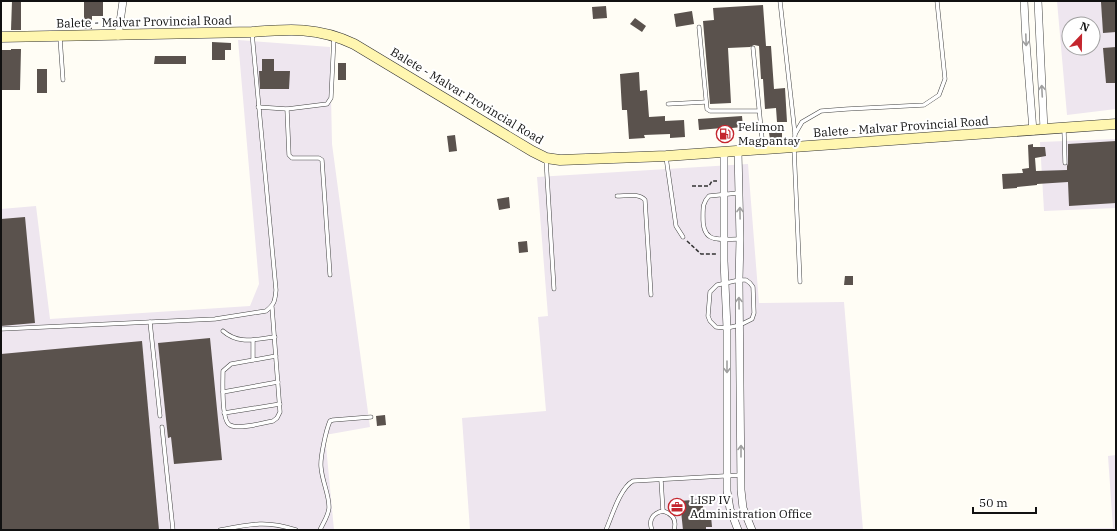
<svg xmlns="http://www.w3.org/2000/svg" width="1117" height="531" viewBox="0 0 1117 531" font-family="'IBM Plex Serif',serif">
	<style>
		.industrial { fill: #eee6ef; fill-rule: evenodd }
		.building { fill: #5a524d }
		.lines { fill: none; stroke-linecap: round; stroke-linejoin: round }
		.lane-casing { stroke: #444; stroke-width: 4.5 }
		.street-casing { stroke: #444; stroke-width: 8 }
		.secondary-casing { stroke: #333; stroke-width: 11 }
		.path { stroke: #333; stroke-width: 1.5; stroke-dasharray: 4 2; stroke-linecap: butt }
		.lane { stroke: #fff; stroke-width: 3.5 }
		.street { stroke: #fff; stroke-width: 7 }
		.secondary { stroke: #fff6b0; stroke-width: 10 }
		.oneway { stroke: #a0a0a0 }
		.labels { text-anchor: middle; stroke-width: 4; stroke-linejoin: round; paint-order: stroke }
		.street-label { font-size: 12px; fill: #111; stroke: #fff }
		.poi-label { font-size: 12px; fill: #111; stroke: #fff; text-anchor: start }
	</style>
	<rect width="100%" height="100%" fill="#fffdf5"/>
	<g class="industrial">
		<path d="M1057,1h59v108l-49,6zM1069,24h24v24h-24z"/>
		<path d="M238,40l92,7 2,97 38,283 -45,8 9,95h-333v-321l35,-3 14,113 200,-13 9,-22z"/>
		<path d="M1116,139v69l-72,3 -4,-69z"/>
		<path d="M748,164l11,139 85,-1 19,228h-393l-8,-112 84,-7 -8,-94 10,-1 -11,-139z"/>
		<path d="M1116,455v75h-141v-1l138,-1 -5,-72z"/>
	</g>
	<g class="building">
		<path d="M12,1h9v29h-10z"/>
		<path d="M84,1h19v15h-11v13h-10v-9h2z"/>
		<path d="M1108,1h8v31l-13,1 -2,-31z"/>
		<path d="M763,5l3,41h5l3,43 11,-1 2,34h-10l-1,-14 -11,1 -2,-30h-2l-2,-33 -5,-1 -4,2 -22,1 3,55 -21,1 -7,-83 11,-1 -1,-12z"/>
		<path d="M606,6l1,12 -14,1 -1,-12z"/>
		<path d="M692,11l2,13 -18,3 -2,-13z"/>
		<path d="M635,18l11,8 -4,6 -12,-8z"/>
		<path d="M212,42l19,1v7h-6v10h-13z"/>
		<path d="M1116,47v36h-10l-3,-35z"/>
		<path d="M11,49h10l-1,41h-19v-40h10z"/>
		<path d="M155,56h31v8h-32z"/>
		<path d="M262,59h12v12h16l-1,18h-29l-1,-18h3z"/>
		<rect x="338" y="63" width="8" height="17"/>
		<rect x="37" y="69" width="10" height="24"/>
		<path d="M639,72l1,19 7,-1 2,27 16,-1v5l19,-1 1,17 -15,1v-4l-26,1 1,3 -16,1 -2,-29h-5l-2,-36z"/>
		<path d="M742,116l1,11 -11,1 1,10 -10,1 -1,-11 -23,2 -1,-11z"/>
		<path d="M782,132v6l-12,1 -1,-6z"/>
		<path d="M455,135l2,16 -8,1 -2,-16z"/>
		<path d="M1116,141v62l-47,3 -1,-24 -31,2v1l-20,2v1l-14,1 -1,-15 21,-1 -1,-4 7,-1 -1,-23 5,-1v3h12l1,9 -11,2 1,13 31,-1v-4l1,-3v-19z"/>
		<path d="M509,197l1,11 -11,2 -2,-11z"/>
		<path d="M25,217l10,106 -34,3v-107z"/>
		<path d="M527,241l1,11 -9,1 -1,-11z"/>
		<path d="M845,276h8v9h-9z"/>
		<path d="M210,338l12,122 -48,4 -3,-27 -3,1 -10,-95z"/>
		<path d="M142,341l17,189h-158v-176z"/>
		<path d="M385,415l1,10 -9,1 -1,-10z"/>
		<path d="M703,499v11h2l1,7 5,-1 1,11h-6v3h-23l-3,-29z"/>
	</g>
	<g class="lines">
		<defs>
			<g id="lane">
				<path d="M780,1l15,133"/>
				<path d="M699,27l8,82 3,2h49"/>
				<path d="M60,38l3,42"/>
				<path d="M753,48l10,100"/>
				<path d="M668,104l38,-2"/>
				<path d="M258,107l29,2 40,-5 4,-6 3,-61"/>
				<path d="M287,109l2,46 3,3h27l3,2 8,115"/>
				<path d="M1064,129l1,34"/>
				<path d="M666,157l10,69 7,11"/>
				<path d="M546,159l8,130"/>
				<path d="M738,193l-29,3c-6,6 -6,11 -6,20 -1,28 15,23 37,23"/>
				<path d="M617,196c9,0 22,-3 28,4l6,95"/>
				<path d="M739,280h7l4,3 3,4 1,26 -2,6 -12,6 -13,3 -11,-1 -6,-6 -2,-5 2,-24 7,-7z"/>
				<path d="M800,282l-6,-134 1,-14 7,-12 19,-11 26,-2 77,-4 15,-10 6,-16 -8,-78"/>
				<path d="M272,307l8,105 -3,6 -4,3c-10,2 -35,9 -43,4 -9,-4 -7,-44 -7,-54l8,-7 45,-8"/>
				<path d="M150,322l10,94"/>
				<path d="M1,329l214,-10 51,-8c9,-7 9,-11 10,-21l-24,-257"/>
				<path d="M223,331c16,14 32,8 52,6"/>
				<path d="M253,360v-20"/>
				<path d="M223,392l55,-10"/>
				<path d="M224,413l56,-9"/>
				<path d="M162,427l11,103"/>
				<path d="M661,480l2,31"/>
				<path d="M220,530c30,-6 47,-10 76,0"/>
				<path d="M320,530c3,-7 9,-15 9,-23 0,-13 -7,-26 -8,-40 -1,-9 5,-37 9,-46l3,-1 38,-3"/>
				<path d="M606,530c6,-14 14,-42 27,-49l108,-6"/>
				<path d="M652,530c-4,-10 1,-17 11,-19 10,3 14,9 11,19"/>
			</g>
			<g id="street">
				<path d="M1024,1l2,41 7,89"/>
				<path d="M1038,1l6,129"/>
				<path d="M118,36l5,-35"/>
				<path d="M724,151v110l3,67v163l3,18 8,21"/>
				<path d="M738,151l2,88 -1,41 2,210 2,18 9,22"/>
			</g>
			<path id="secondary" d="M1,37l251,-5c38,-3 66,-5 102,12l178,107 14,7 14,2 106,-4 450,-32"/>
		</defs>
		<use href="#lane" class="lane-casing"/>
		<use href="#street" class="street-casing"/>
		<use href="#secondary" class="secondary-casing"/>
		<g class="path">
			<path d="M692,186h17l3,-5h5"/>
			<path d="M687,241l14,13h15"/>
		</g>
		<use href="#lane" class="lane"/>
		<use href="#street" class="street"/>
		<use href="#secondary" class="secondary"/>
	</g>
	<defs><path id="oneway-shaft" d="M-6 0H5M1.5-3L5.5 0L1.5 3" fill="none" stroke-width="1.6" stroke-linecap="round" stroke-linejoin="round"/></defs>
	<g class="oneway">
		<use href="#oneway-shaft" transform="translate(1026 40) rotate(88)"/>
		<use href="#oneway-shaft" transform="translate(1042 91) rotate(-93)"/>
		<use href="#oneway-shaft" transform="translate(740 213) rotate(-91)"/>
		<use href="#oneway-shaft" transform="translate(739 303) rotate(-91)"/>
		<use href="#oneway-shaft" transform="translate(727 367) rotate(90)"/>
		<use href="#oneway-shaft" transform="translate(741 451) rotate(-90)"/>
	</g>
	<defs>
		<symbol id="fuel-ring" viewBox="-11 -11 22 22"><circle r="9.5" fill="#fff" stroke="#c4262e" stroke-width="1.5"/><path d="M-5.5-6h7V0h2V4h1.3V-2.5L3-4.5l.8-.8L6-3V5H2.5V1h-1V6h-7ZM-4.2-4.7v3.2H.2V-4.7Z" fill="#c4262e"/></symbol>
		<symbol id="office-ring" viewBox="-11 -11 22 22"><circle r="9.5" fill="#fff" stroke="#c4262e" stroke-width="1.5"/><path d="M-6-3h4V-5.5h4V-3h4V5H-6ZM-1-4.5V-3h2v-1.5ZM-6 0V1H6V0Z" fill="#c4262e"/></symbol>
	</defs>
	<g fill-rule="evenodd">
		<use href="#fuel-ring" x="715" y="124" width="20" height="20"/>
		<use href="#office-ring" x="667" y="497" width="20" height="20"/>
	</g>
	<g class="labels">
		<g class="street-label">
			<text transform="translate(144 22) rotate(-1)" y="4">Balete - Malvar Provincial Road</text>
			<text transform="translate(467 96) rotate(31)" y="4">Balete - Malvar Provincial Road</text>
			<text transform="translate(901 127) rotate(-4)" y="4">Balete - Malvar Provincial Road</text>
		</g>
		<g class="poi-label">
			<text x="738" y="131">Felimon<tspan x="738" dy="14">Magpantay</tspan></text>
			<text x="690" y="504">LISP IV<tspan x="690" dy="14">Administration Office</tspan></text>
		</g>
	</g>
	<rect width="1117" height="531" fill="none" stroke="#111111" stroke-width="4"/>
	<g transform="translate(1081 36) rotate(22)"><circle r="19" fill="#ffffff" stroke="#a0a0a0"/>
	<path d="M0-3L7 15L0 10L-7 15Z" fill="#c4262e"/>
	<text y="-6" font-size="11" font-weight="bold" text-anchor="middle" fill="#111111">N</text>
	</g>
	<path d="M973 507v6h63v-6" fill="none" stroke="#111111" stroke-width="2"/>
	<text x="979" y="507" font-size="12" fill="#111111" stroke="#ffffff" stroke-width="3" paint-order="stroke">50 m</text>
</svg>
